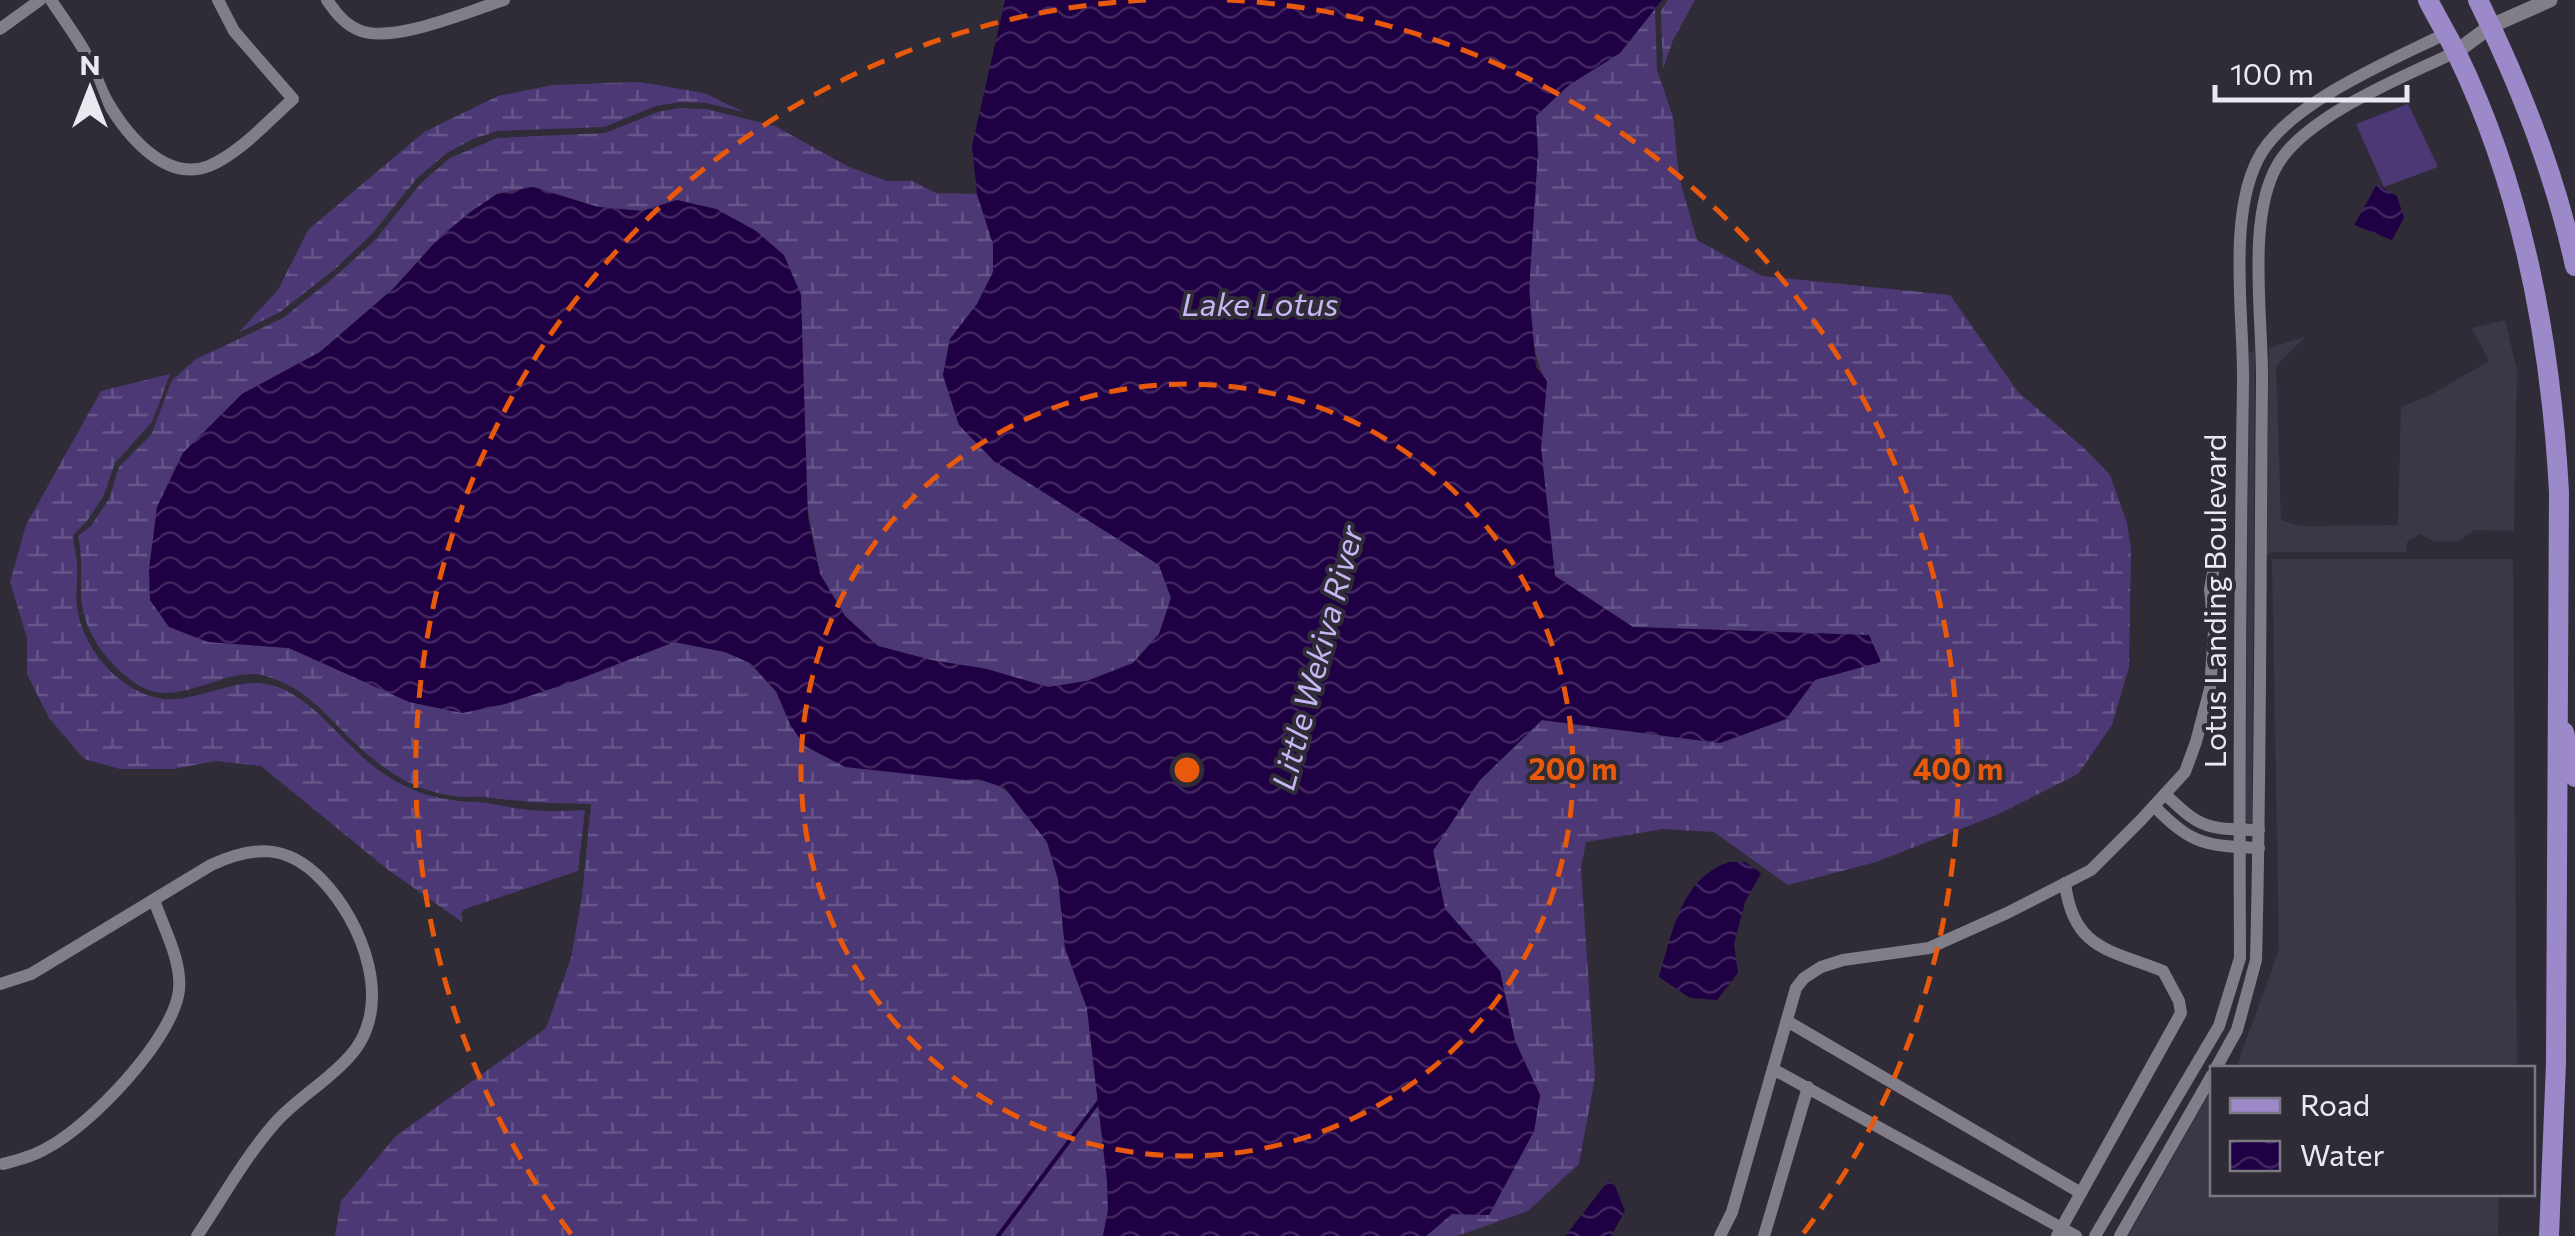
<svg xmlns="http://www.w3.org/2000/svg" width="2575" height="1236" viewBox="0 0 2575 1236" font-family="Commissioner,sans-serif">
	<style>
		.built { fill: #3b3746 }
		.wetland { fill: url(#wetland-marsh) }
		.garden { fill: #4b3875 }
		.water { fill: url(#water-waves) }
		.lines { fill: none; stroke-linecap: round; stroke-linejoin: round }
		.stream { stroke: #1f0044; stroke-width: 4 }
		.minor { stroke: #817e8a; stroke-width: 12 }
		.tertiary { stroke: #817e8a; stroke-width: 15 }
		.primary { stroke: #9b89c9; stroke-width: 20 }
		.ring { fill: none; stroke: #e8590c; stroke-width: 5; stroke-dasharray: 18 12 }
		.labels { text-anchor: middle; stroke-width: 8; stroke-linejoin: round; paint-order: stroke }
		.street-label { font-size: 30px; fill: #eae9f0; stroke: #2f2c37 }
		.water-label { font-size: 32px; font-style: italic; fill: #c5b6f4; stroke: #2f2c37 }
		.centre { fill: #e8590c; stroke: #2f2c37; stroke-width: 5 }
		.ring-label { font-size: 30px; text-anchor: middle; font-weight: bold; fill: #e8590c; stroke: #2f2c37; stroke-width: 8; stroke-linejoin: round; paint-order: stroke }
	</style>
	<defs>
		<pattern id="wetland-marsh" width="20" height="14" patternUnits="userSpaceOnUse" patternTransform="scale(2.5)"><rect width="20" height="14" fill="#4b3875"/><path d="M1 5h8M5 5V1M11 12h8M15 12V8" fill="none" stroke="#655589"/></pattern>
		<pattern id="water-waves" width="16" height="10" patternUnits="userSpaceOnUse" patternTransform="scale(2.5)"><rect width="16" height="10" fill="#1f0044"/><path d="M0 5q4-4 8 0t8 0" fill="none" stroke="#40255f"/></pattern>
	</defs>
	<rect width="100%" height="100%" fill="#2f2c37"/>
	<g class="built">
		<path d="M2505,320l12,50 -3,161 -40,-1 -15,11 -25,1 -14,-8 -13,8 -1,10h-134l-6,5 3,-209 36,-11 -29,29 5,154 19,6 98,-1 3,-118 33,-14 55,-32 -17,-33z"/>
		<path d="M2255,351l-3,471h-6l3,-470z"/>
		<path d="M2272,559h241l4,509h-281l43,-118z"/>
		<path d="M2212,1088v106h287l-1,42h-370z"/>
	</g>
	<g class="wetland">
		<path d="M1668,0h27l-22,40 -10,29 -2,-58z"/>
		<path d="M1655,9l2,61 16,47 6,60 18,63 65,36 188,19 68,97 66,56 26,27 17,48 4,27 -2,117 -17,58 -34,49 -79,40 -123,48 -88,23 -74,-53 -51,-3 -77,13 -5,26 14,209 -16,87 -51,47 -71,25h-31l26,-22 37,1 45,-84 6,-36 -25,-54 -15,-69 -55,-63 -12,-59 46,-69 63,-61 178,23 66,-24 29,-39 54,-45 -236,-8 -78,-51 -14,-128 6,-67c-32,-43 -9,-205 -11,-266l33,-30 51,-32z"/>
		<path d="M639,82l65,11 40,19 -37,-9 -27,-1 -24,4 -52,21 -107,4 -24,8 -26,14 -29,24 -46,57 -37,35 -55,43 -42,21 40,-43 30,-60 116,-98 74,-36 54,-11z"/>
		<path d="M680,108l26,1 69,17 72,40 40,15h25l24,12 41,1 16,50v28l-16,32 -27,35 -7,36 16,50 35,36 165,104 12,33 -12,36 -26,29 -46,18 -39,6 -61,-18 -56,-9 -53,-14 -33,-30 -25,-42 -64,-343 -40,-22 -39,-9 -35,11 -44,-4 -65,-20 -36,7 -59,45 -44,49 -74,64 -78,42 -59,59 -26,54 51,135 81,6 56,25 117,40 43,-9 169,-62 51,10 25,11 26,29 15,34 134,48 69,8 20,15 33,45 11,37 7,69 22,60 20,173 1,29 -5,26h-768l6,-35 55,-65 150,-108 25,-70 11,-62 9,-92c-37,0 -70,-2 -106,-7 -10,-1 -20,1 -31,-1 -34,-4 -61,-20 -87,-42 -34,-29 -56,-65 -101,-78 -42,-12 -89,37 -131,7 -31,-22 -55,-55 -54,-94 0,-19 1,-35 -3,-53l13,-10 18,-27 10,-32 32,-32 21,-55 24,-21 87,-41 55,-44 38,-35 46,-57 28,-24 47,-20 108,-5 53,-21z"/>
		<path d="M170,374l-18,48 -37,41 -11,32 -17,26 -14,14c0,10 4,19 4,30 1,18 -3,34 2,53 12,44 57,89 105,80 37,-6 66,-26 103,-7 31,16 53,47 80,70 35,29 66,40 111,41 15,1 30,6 45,7 21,3 41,2 62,1l-7,61 -113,38 -4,4 1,9 -75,-53 -126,-103 -46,-5 -41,8h-54l-36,-10 -35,-41 -22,-44v-36l-17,-56 16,-57 75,-134z"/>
	</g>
	<path class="garden" d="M2408,104l30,63 -54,20 -28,-63z"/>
	<g class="water">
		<path d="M1005,0h657l-42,53 -51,32 -33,31 2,37 -9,137 7,77 11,14 -6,67 14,128 78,51 236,8 12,27 -66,18 -29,39 -66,24 -178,-23 -63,61 -46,70 12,58 55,62 15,70 25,54 -6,36 -45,84 -37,-1 -26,22h-323l5,-26 -1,-29 -20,-173 -22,-60 -7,-69 -11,-37 -42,-54 -27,-9 -14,1 -119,-13 -40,-21 -14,-20 -15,-35 -26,-28 -25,-11 -51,-10 -102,40 -67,22 -43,9 -53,-11 -120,-54 -81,-6 -39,-15 -19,-27 -1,-31 8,-62 26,-54 59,-59 78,-42 74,-64 44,-49 31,-26 28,-19 36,-7 65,20 44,4 35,-11 39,9 40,22 28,24 17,40 7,223 12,56 25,42 33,30 53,14 56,9 61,18 39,-6 46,-18 26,-29 12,-36 -12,-33 -165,-104 -35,-36 -16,-50 7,-36 27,-35 16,-32v-28l-16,-50 -5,-48z"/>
		<path d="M2377,184l20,12 7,22 -12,22 -38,-15z"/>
		<path d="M1729,862h16l16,11 -16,29 -11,42 4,29 -21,27 -27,-2 -31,-21c14,-45 21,-98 70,-115z"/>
		<path d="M1609,1180l6,6 10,25 -14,25h-46z"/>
	</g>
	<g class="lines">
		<path class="stream" d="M998,1236l102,-136"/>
		<g class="minor">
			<path d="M51,0c11,17 24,34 34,52 9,15 13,33 22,49 19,33 58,82 102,65 31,-13 59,-45 84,-67l-59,-68 -16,-31"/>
			<path d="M327,0c9,13 18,25 34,31 34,12 108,-20 143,-31"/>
			<path d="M0,29l40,-29"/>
			<path d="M2165,794c37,36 43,35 94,36"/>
			<path d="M2154,806c38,39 52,40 105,42"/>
			<path d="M0,984l31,-10 180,-109c42,-19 75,-22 110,14 42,43 75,128 28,178 -22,25 -52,41 -74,66 -30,34 -53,76 -78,113"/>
			<path d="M1787,1021l294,172"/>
			<path d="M2216,1068l21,-38 19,-70c5,-193 4,-386 6,-578 1,-62 -16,-165 16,-218 28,-48 128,-89 178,-112"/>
			<path d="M1773,1069l303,167"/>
			<path d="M3,1164c15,-4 31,-8 44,-16 43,-22 127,-110 132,-158 3,-30 -16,-63 -25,-90"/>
			<path d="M1720,1236l12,-24 64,-224 8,-10 17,-11 22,-7 86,-12 78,-35 84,-43 50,-50 44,-48 11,-30 14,-53 4,-57 -4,-43 5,-27"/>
			<path d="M1764,1236l44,-149"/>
			<path d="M2057,1236l124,-223 -2,-12 -16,-30c-52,-21 -90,-21 -98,-88"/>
			<path d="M2095,1236l124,-210 21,-68c-1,-192 0,-384 3,-576 1,-67 -17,-172 19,-230 32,-51 130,-92 183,-118"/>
			<path d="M2120,1236l92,-161"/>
		</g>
		<path class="tertiary" d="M2456,52l35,-26 59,-26"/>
		<g class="primary">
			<path d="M2428,0c9,18 20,36 29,54 66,136 94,288 102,438l-3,571 -7,173"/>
			<path d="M2478,0c42,85 77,173 97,266"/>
			<path d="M2564,732l11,45"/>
		</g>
	</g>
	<g class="ring">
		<circle cx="1187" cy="770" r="386"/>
		<path d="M571 1234A771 771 0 0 1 1147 0M1227 0A771 771 0 0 1 1803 1234"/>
	</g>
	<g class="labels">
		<g class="street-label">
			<text transform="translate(2216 601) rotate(-90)" y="10">Lotus Landing Boulevard</text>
		</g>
		<g class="water-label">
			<text x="1260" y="316">Lake Lotus</text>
			<text transform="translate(1318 658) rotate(-75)" y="11">Little Wekiva River</text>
		</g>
	</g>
	<circle cx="1187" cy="770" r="15" class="centre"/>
	<g class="ring-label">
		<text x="1573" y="780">200 m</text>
		<text x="1958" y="780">400 m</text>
	</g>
	<rect x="2210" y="1066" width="325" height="130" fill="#2f2c37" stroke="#7a7881" stroke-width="2.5"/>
	<rect x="2230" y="1098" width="50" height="15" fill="#9b89c9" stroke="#7a7881" stroke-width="2.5"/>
	<text x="2300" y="1116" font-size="30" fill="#eae9f0">Road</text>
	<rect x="2230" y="1141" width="50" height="30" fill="url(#water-waves)" stroke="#7a7881" stroke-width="2.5"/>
	<text x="2300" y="1166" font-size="30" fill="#eae9f0">Water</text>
	<g transform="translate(90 90)" stroke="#2f2c37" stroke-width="8" paint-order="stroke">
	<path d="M0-8L18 38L0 25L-18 38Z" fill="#eae9f0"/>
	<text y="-15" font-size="28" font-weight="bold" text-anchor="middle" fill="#eae9f0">N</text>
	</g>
	<path d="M2215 85v15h192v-15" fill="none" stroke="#eae9f0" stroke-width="5"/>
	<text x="2230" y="85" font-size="30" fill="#eae9f0" stroke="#2f2c37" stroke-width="8" paint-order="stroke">100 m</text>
</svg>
